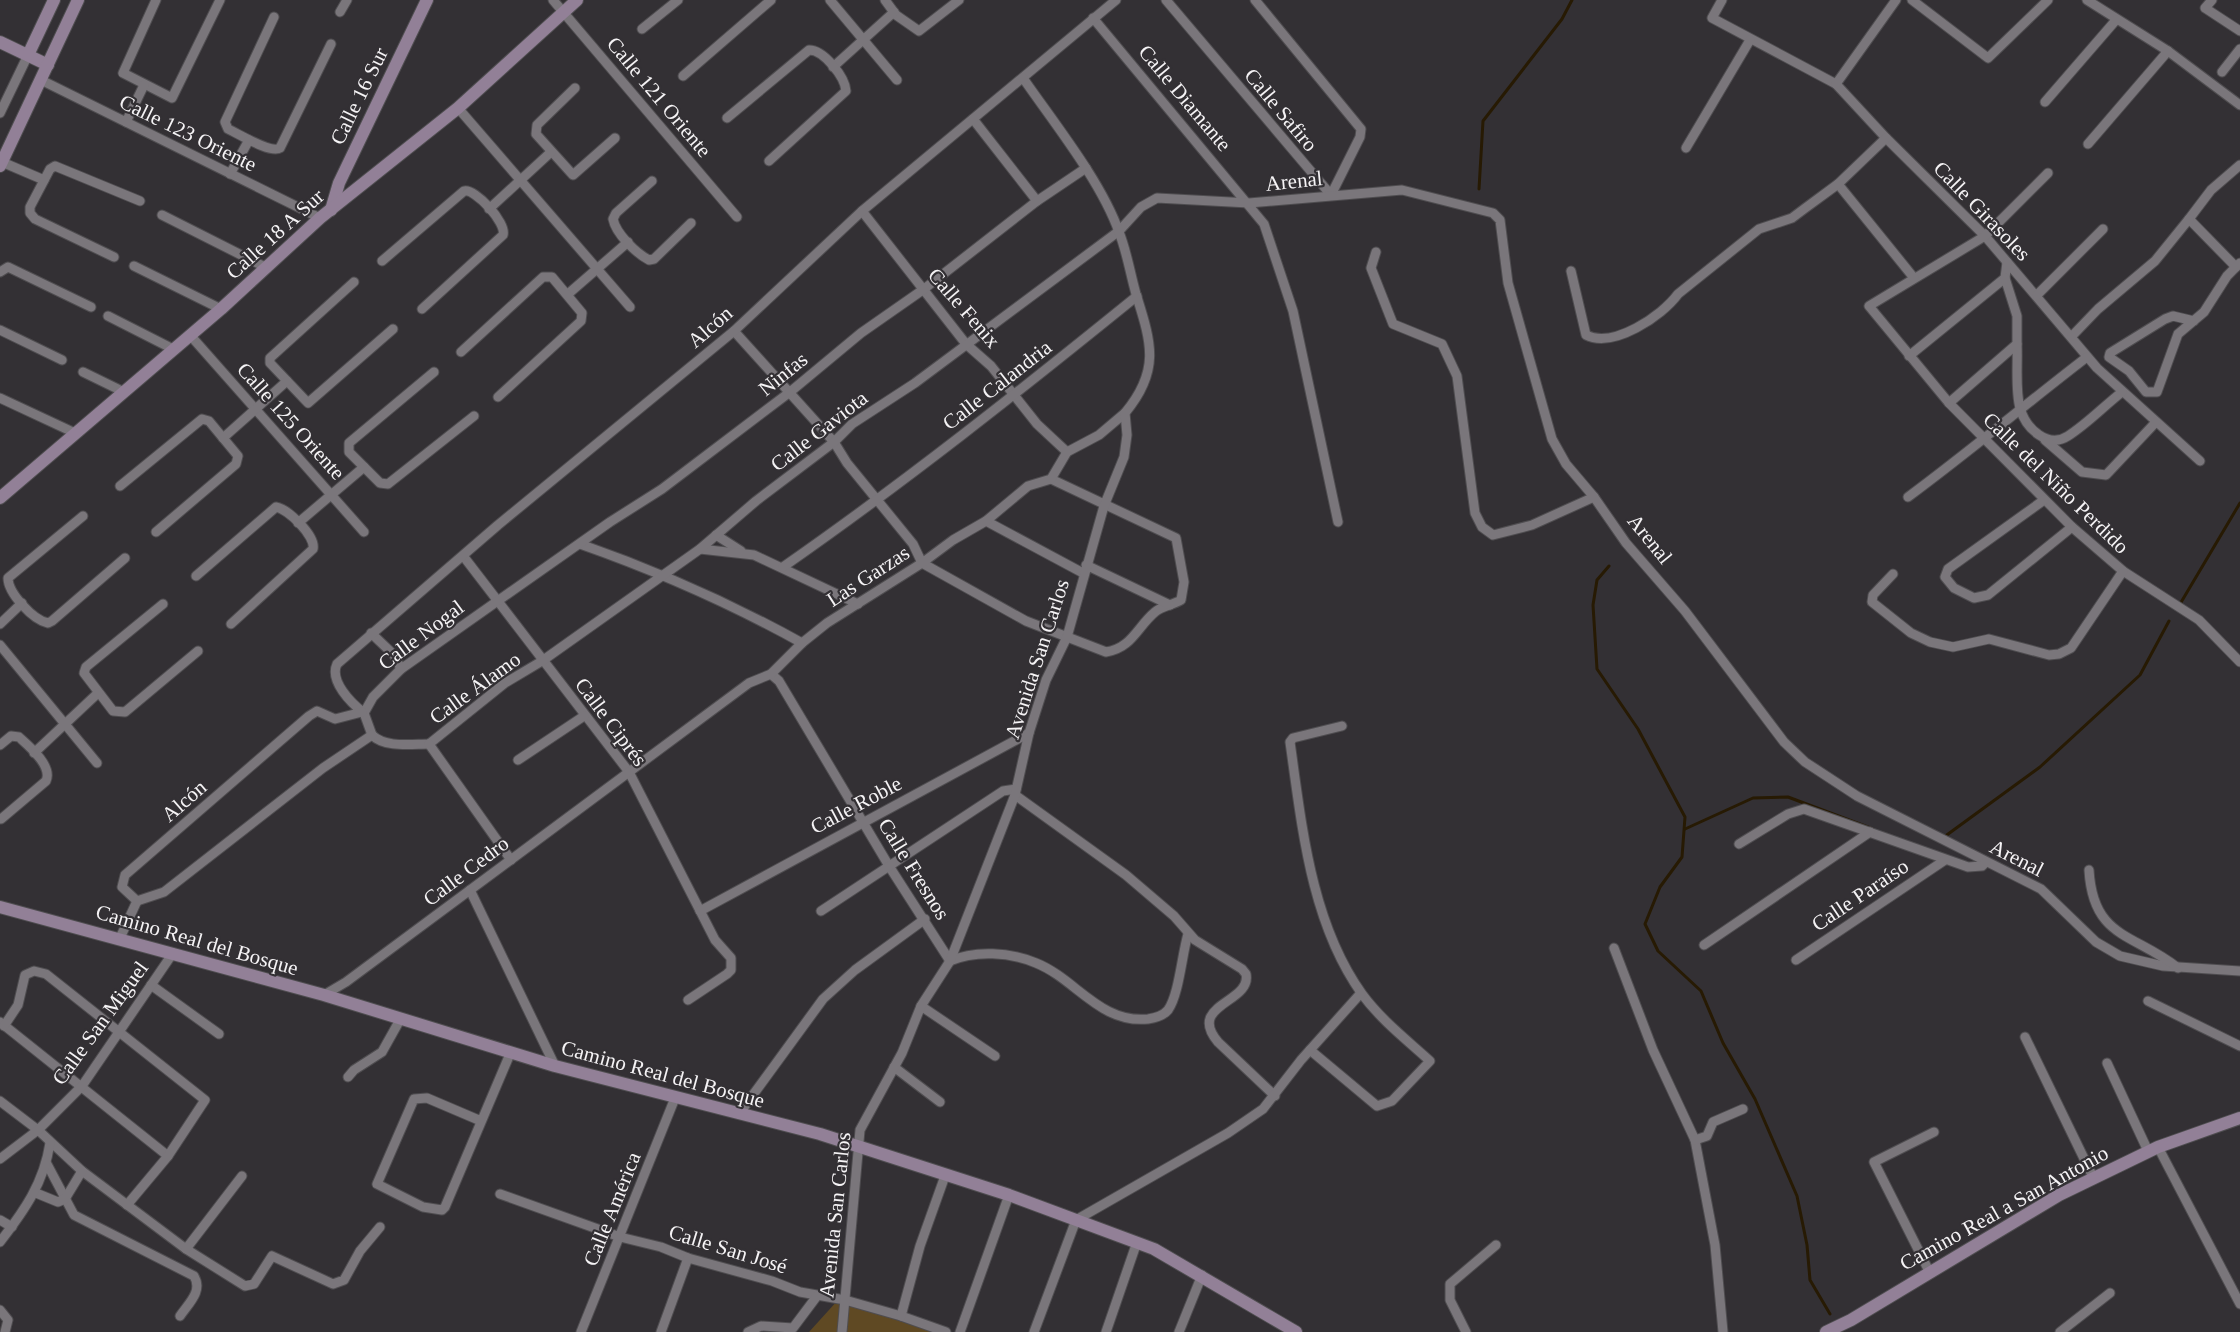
<svg xmlns="http://www.w3.org/2000/svg" width="2240" height="1332" viewBox="0 0 2240 1332" font-family="Georgia,serif">
	<style>
		.green { fill: #5f4923 }
		.lines { fill: none; stroke-linecap: round; stroke-linejoin: round }
		.stream { stroke: #271a03; stroke-width: 3 }
		.street-casing { stroke: #4f4d50; stroke-width: 11 }
		.secondary-casing { stroke: #4f4d50; stroke-width: 14 }
		.street { stroke: #7a767b; stroke-width: 9 }
		.secondary { stroke: #928097; stroke-width: 12 }
		.labels { text-anchor: middle; stroke-width: 4.5; stroke-linejoin: round; paint-order: stroke }
		.street-label { font-size: 21px; fill: #f5f3f5; stroke: #333034 }
	</style>
	<rect width="100%" height="100%" fill="#333034"/>
	<path class="green" d="M838,1300l94,32h-123z"/>
	<g class="lines">
		<g class="stream">
			<path d="M1479,189l4,-68 79,-102 10,-19"/>
			<path d="M1609,566l-12,14 -4,25 4,64 41,60 47,88 -3,40 -22,30 -15,37 13,27 43,40 22,52 32,56 42,97 10,49 3,35 20,34"/>
			<path d="M2180,604l60,-101"/>
			<path d="M1685,829l68,-31 35,-1 85,32"/>
			<path d="M1944,837l96,-70 100,-92 29,-54"/>
		</g>
		<defs>
			<g id="street">
				<path d="M156,0l-33,73 49,25 48,-98"/>
				<path d="M553,0l184,217"/>
				<path d="M830,0l67,80"/>
				<path d="M885,0l11,15 23,16 40,-31"/>
				<path d="M1166,0l165,195 29,-58 1,-8 -106,-129"/>
				<path d="M1722,0l-10,18 124,66 50,54 99,98 112,132 103,93"/>
				<path d="M1912,0l76,58 60,-58"/>
				<path d="M2087,0l81,51 72,54"/>
				<path d="M2212,0l-7,8 35,23"/>
				<path d="M340,12l7,-12"/>
				<path d="M274,17l-49,105 3,7c11,5 43,25 52,19l51,-104"/>
				<path d="M1093,18l171,206 29,87 45,211"/>
				<path d="M642,29l36,-29"/>
				<path d="M833,67l61,-55"/>
				<path d="M2222,72l18,-23"/>
				<path d="M683,76l88,-76"/>
				<path d="M41,80l279,138"/>
				<path d="M1836,84l60,-84"/>
				<path d="M575,88l-38,37 -1,9 37,41 42,-37"/>
				<path d="M2045,102l71,-82"/>
				<path d="M458,108l172,199"/>
				<path d="M0,113l28,-58"/>
				<path d="M727,118l82,-68c15,0 36,27 37,41l-77,70"/>
				<path d="M973,119l64,82"/>
				<path d="M126,122l18,-37"/>
				<path d="M2088,144l80,-93"/>
				<path d="M1686,148l64,-108"/>
				<path d="M2,162l42,18"/>
				<path d="M2048,173l-63,63 -116,70 80,97 123,124 51,44 76,49 41,42"/>
				<path d="M230,174l19,-34"/>
				<path d="M652,181l-36,32 -3,6c3,15 23,34 36,41l5,-1 37,-36"/>
				<path d="M1838,184l76,94"/>
				<path d="M489,209l62,-57"/>
				<path d="M862,211l104,133 25,22 46,58 30,28"/>
				<path d="M162,215l105,53"/>
				<path d="M1376,252l-5,16 22,56 49,20 15,32 18,137 7,14 11,8 39,-10 62,-28"/>
				<path d="M114,257l-79,-38 -5,-6v-6l20,-38 5,-3 85,35"/>
				<path d="M382,261l82,-70c11,-3 43,32 39,44l-81,74"/>
				<path d="M134,266l87,43"/>
				<path d="M2236,267l-47,-48 22,-29 29,-25"/>
				<path d="M1571,271l15,64c27,14 76,-19 92,-41l81,-65 33,-11 12,-9 34,-25 48,-46"/>
				<path d="M0,272l8,-5 83,40"/>
				<path d="M354,282l-84,76v5l38,40 85,-74"/>
				<path d="M568,294l60,-52"/>
				<path d="M2037,295l66,-66"/>
				<path d="M108,316l65,33"/>
				<path d="M2194,321l-21,-5 -8,3 -55,34 -1,4 20,14 17,21h11l21,-58 26,-22 23,-36 13,-13"/>
				<path d="M0,330l62,30"/>
				<path d="M734,331l100,111 13,21 66,81 9,19 104,58 80,31c26,-4 31,-25 49,-40 7,-6 18,-7 26,-12l3,-18 -8,-44 -125,-59"/>
				<path d="M190,335l174,197"/>
				<path d="M2072,336l26,-27 57,-48 34,-42"/>
				<path d="M2017,344c1,20 -2,46 3,64 6,21 28,41 48,28 19,-12 36,-30 54,-44"/>
				<path d="M461,352l82,-75h9l30,36 -1,8 -83,76"/>
				<path d="M1909,356l96,-78 2,-16"/>
				<path d="M83,372l41,20"/>
				<path d="M434,372l-85,71v9l31,31 8,1 86,-68"/>
				<path d="M0,398l75,35"/>
				<path d="M1949,403l68,-59v-28l-12,-38"/>
				<path d="M223,438l64,-57"/>
				<path d="M2045,440l37,32 24,3 50,-53"/>
				<path d="M120,486l82,-67 7,2 29,35 -2,8 -80,68"/>
				<path d="M1908,497c61,-45 119,-94 179,-140"/>
				<path d="M2044,500l-96,69 -3,8 9,11 20,10 14,-3 84,-68"/>
				<path d="M83,516l-75,62c0,15 25,42 40,45l4,-2 73,-63"/>
				<path d="M986,521l97,52"/>
				<path d="M298,523l66,-56"/>
				<path d="M716,535l25,16"/>
				<path d="M580,544c77,27 150,59 222,99"/>
				<path d="M700,549l54,6 104,49"/>
				<path d="M464,557l165,215 86,168 16,18v12l-4,4 -39,26"/>
				<path d="M1086,565l84,40"/>
				<path d="M783,567c122,-85 238,-177 354,-271"/>
				<path d="M1893,574l-20,21 -1,7 39,31 19,9 23,5 36,-8 60,16 10,-1 12,-6 52,-77"/>
				<path d="M196,576l80,-69c12,2 40,29 37,42l-82,75"/>
				<path d="M163,604l-77,63 -2,6 29,38 12,1 73,-61"/>
				<path d="M0,624l22,-21"/>
				<path d="M371,633l23,22 7,14"/>
				<path d="M0,645l97,118"/>
				<path d="M771,674l8,7 110,185 61,95c25,-11 60,-9 86,2 40,16 64,61 112,56 7,-1 15,-3 20,-9 11,-15 14,-56 20,-76"/>
				<path d="M364,713c-13,-10 -35,-32 -27,-49l161,-139 236,-194 128,-120 254,-211"/>
				<path d="M372,735l-8,-22 9,-16 28,-28 209,-147 52,-33 128,-97 71,-59 63,-44 113,-88 49,-33"/>
				<path d="M372,735c13,13 39,9 57,9"/>
				<path d="M429,744l76,-61 37,-22 158,-112 56,-48 78,-59 18,-18 63,-41 204,-152 22,-24 16,-9 92,5 153,-13 91,23 7,7 8,63 44,156 14,25 28,33 32,46 59,68 99,131 21,20 52,34 184,93 55,53 24,14 43,10 77,5"/>
				<path d="M429,744l82,116"/>
				<path d="M0,745l11,-9 8,1c10,9 34,29 27,44l-45,38"/>
				<path d="M34,753l64,-60"/>
				<path d="M518,760l66,-44"/>
				<path d="M1015,795l111,80 48,41 21,24 47,29 4,5c6,29 -60,30 -28,68l57,54"/>
				<path d="M1739,844l49,-30 16,-5 164,58 14,-1 4,-4"/>
				<path d="M2089,870c4,69 45,63 89,98"/>
				<path d="M470,890l85,176"/>
				<path d="M137,901l27,-9 159,-124 49,-33"/>
				<path d="M700,911l329,-178"/>
				<path d="M821,911l182,-120 13,-2"/>
				<path d="M120,938l17,-37 -15,-14 3,-12 184,-159 8,-5 18,8 27,-7"/>
				<path d="M1704,945l166,-113"/>
				<path d="M1614,948l39,102 42,90 20,105 8,87"/>
				<path d="M1796,960l149,-100"/>
				<path d="M151,985l68,49"/>
				<path d="M324,995l22,-13 403,-299 22,-9 31,-31 25,-20 95,-60 31,-23 33,-19 42,-35 23,-7 16,-27 32,-17 26,-22"/>
				<path d="M2148,1001l92,45"/>
				<path d="M921,1006l74,50"/>
				<path d="M0,1022l168,134"/>
				<path d="M4,1026l14,-21 7,-30 9,-4 12,3 159,126 -37,56 -41,49"/>
				<path d="M2025,1037l68,140"/>
				<path d="M1310,1050l67,56 15,-5 38,-40c-23,-21 -49,-41 -68,-67 -51,-71 -60,-167 -72,-252l3,-4 49,-12"/>
				<path d="M2107,1063l41,88"/>
				<path d="M894,1067l46,35"/>
				<path d="M348,1077l6,-7 28,-18 19,-34"/>
				<path d="M0,1101l38,29 44,41 104,78 59,37 9,-2 18,-28 61,28 11,-4 16,-29 20,-24"/>
				<path d="M739,1114l84,-115 32,-29 70,-51"/>
				<path d="M481,1121l-54,-23 -13,1 -37,85 46,23 19,3 3,-3 65,-153"/>
				<path d="M1695,1140l12,-4 6,-14 30,-13"/>
				<path d="M2158,1147l82,157"/>
				<path d="M0,1159l38,-29 44,-44 91,-133"/>
				<path d="M47,1164l27,51 120,61c9,15 -5,27 -14,40"/>
				<path d="M36,1193l22,9 7,-3 17,-28"/>
				<path d="M500,1194l120,43 41,10 27,11 84,23 28,11 45,8 56,16 45,16"/>
				<path d="M0,1220l12,7"/>
				<path d="M0,1242c24,-31 44,-59 50,-99"/>
				<path d="M186,1249l56,-73"/>
				<path d="M1929,1271l-55,-109 60,-30"/>
				<path d="M0,1310l8,10 -3,12"/>
				<path d="M901,1316l19,-70 25,-70"/>
				<path d="M581,1332l94,-234"/>
				<path d="M661,1332l27,-74"/>
				<path d="M748,1332l13,-6 32,2 24,-32"/>
				<path d="M842,1332l18,-202 42,-77 19,-47 29,-45 65,-166 14,-62 17,-53 21,-43 37,-131 20,-49 3,-22 -2,-22c36,-43 26,-71 11,-119 -6,-21 -9,-42 -17,-62 -18,-51 -65,-109 -96,-154"/>
				<path d="M960,1332l49,-137"/>
				<path d="M1034,1332l42,-112 152,-87 35,-24 38,-49 60,-67"/>
				<path d="M1106,1332l31,-90"/>
				<path d="M1179,1332l23,-57"/>
				<path d="M1466,1332l-16,-32v-16l46,-39"/>
				<path d="M2060,1332l50,-39"/>
			</g>
			<g id="secondary">
				<path d="M0,42l48,23"/>
				<path d="M28,55l26,-55"/>
				<path d="M0,166l78,-166"/>
				<path d="M331,210l8,-27 88,-183"/>
				<path d="M0,498l221,-189 99,-91 138,-110 119,-108"/>
				<path d="M0,907l324,88 231,71 265,68 189,61 145,54 142,83"/>
				<path d="M1826,1332l25,-12 208,-125 99,-48 82,-29"/>
			</g>
		</defs>
		<use href="#street" class="street-casing"/>
		<use href="#secondary" class="secondary-casing"/>
		<use href="#street" class="street"/>
		<use href="#secondary" class="secondary"/>
	</g>
	<g class="labels">
		<g class="street-label">
			<text transform="translate(359 96) rotate(-64)" y="7">Calle 16 Sur</text>
			<text transform="translate(659 97) rotate(50)" y="7">Calle 121 Oriente</text>
			<text transform="translate(1185 98) rotate(50)" y="7">Calle Diamante</text>
			<text transform="translate(1281 110) rotate(50)" y="7">Calle Safiro</text>
			<text transform="translate(188 133) rotate(26)" y="7">Calle 123 Oriente</text>
			<text transform="translate(1294 181) rotate(-6)" y="7">Arenal</text>
			<text transform="translate(1982 211) rotate(46)" y="7">Calle Girasoles</text>
			<text transform="translate(275 234) rotate(-42)" y="7">Calle 18 A Sur</text>
			<text transform="translate(964 308) rotate(49)" y="7">Calle Fenix</text>
			<text transform="translate(710 327) rotate(-41)" y="7">Alcón</text>
			<text transform="translate(783 374) rotate(-39)" y="7">Ninfas</text>
			<text transform="translate(997 385) rotate(-38)" y="7">Calle Calandria</text>
			<text transform="translate(291 421) rotate(48)" y="7">Calle 125 Oriente</text>
			<text transform="translate(819 431) rotate(-38)" y="7">Calle Gaviota</text>
			<text transform="translate(2056 483) rotate(44)" y="7">Calle del Niño Perdido</text>
			<text transform="translate(1650 539) rotate(51)" y="7">Arenal</text>
			<text transform="translate(868 576) rotate(-33)" y="7">Las Garzas</text>
			<text transform="translate(421 635) rotate(-37)" y="7">Calle Nogal</text>
			<text transform="translate(1037 659) rotate(-72)" y="7">Avenida San Carlos</text>
			<text transform="translate(475 688) rotate(-36)" y="7">Calle Álamo</text>
			<text transform="translate(611 722) rotate(53)" y="7">Calle Ciprés</text>
			<text transform="translate(184 801) rotate(-41)" y="7">Alcón</text>
			<text transform="translate(856 805) rotate(-28)" y="7">Calle Roble</text>
			<text transform="translate(2017 858) rotate(27)" y="7">Arenal</text>
			<text transform="translate(914 869) rotate(58)" y="7">Calle Fresnos</text>
			<text transform="translate(466 871) rotate(-37)" y="7">Calle Cedro</text>
			<text transform="translate(1860 895) rotate(-34)" y="7">Calle Paraíso</text>
			<text transform="translate(197 940) rotate(16)" y="7">Camino Real del Bosque</text>
			<text transform="translate(100 1023) rotate(-54)" y="7">Calle San Miguel</text>
			<text transform="translate(663 1074) rotate(15)" y="7">Camino Real del Bosque</text>
			<text transform="translate(2004 1208) rotate(-29)" y="7">Camino Real a San Antonio</text>
			<text transform="translate(612 1209) rotate(-68)" y="7">Calle América</text>
			<text transform="translate(835 1215) rotate(-84)" y="7">Avenida San Carlos</text>
			<text transform="translate(728 1249) rotate(17)" y="7">Calle San José</text>
		</g>
	</g>
</svg>
